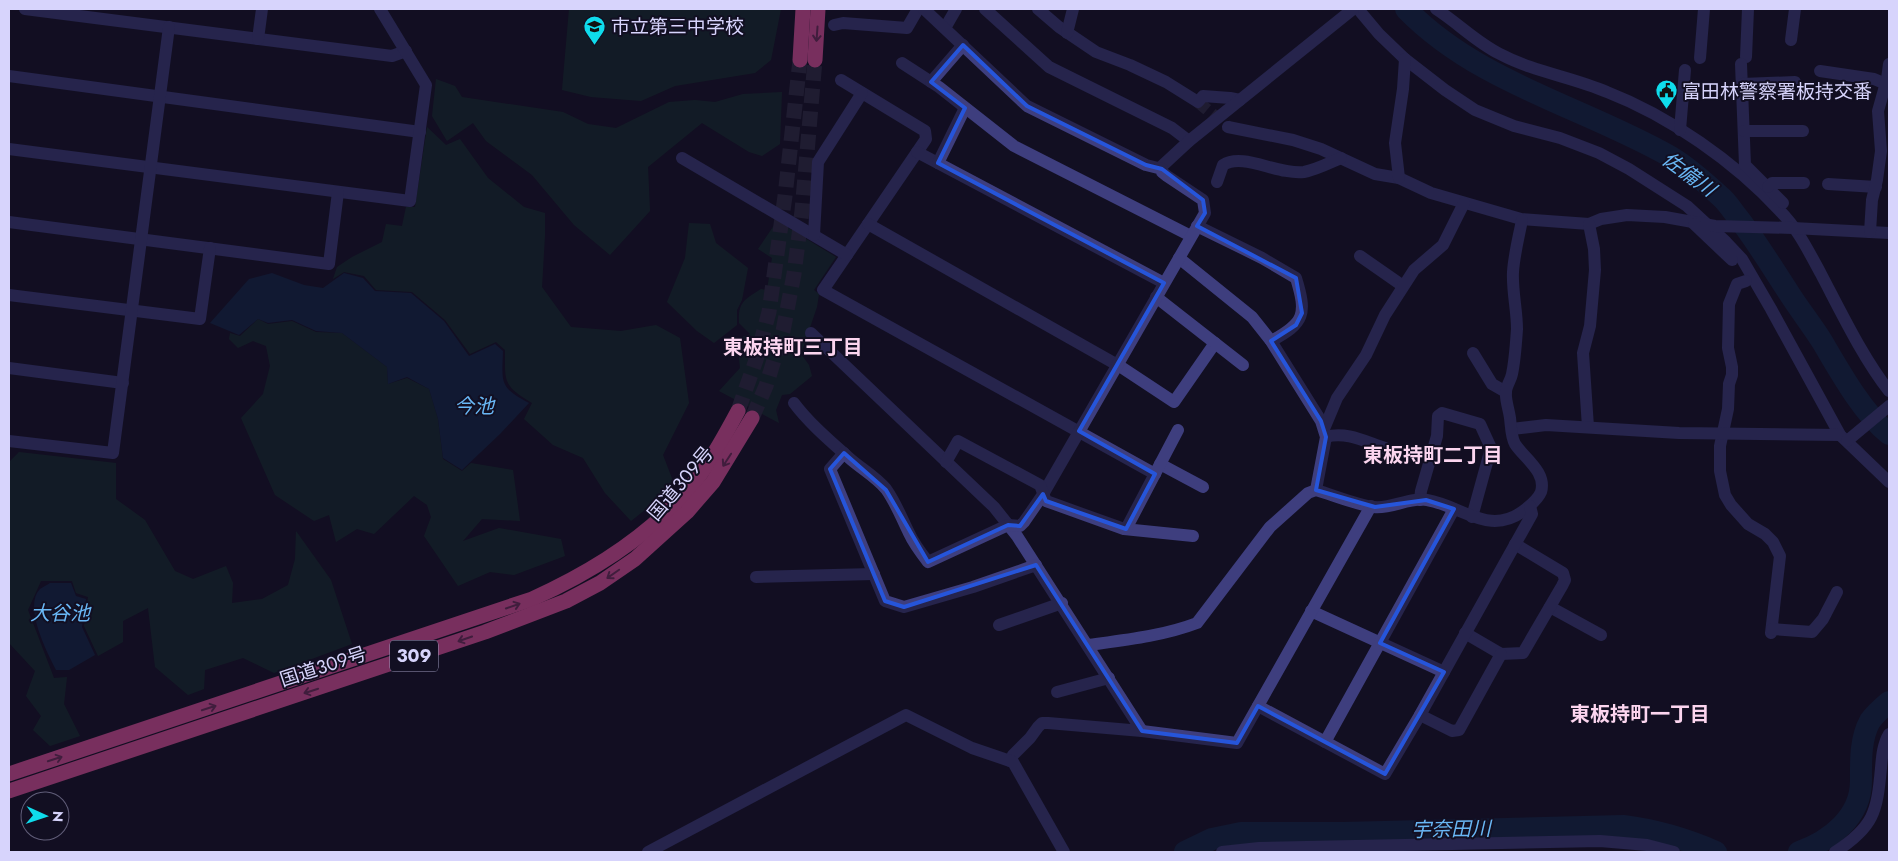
<svg xmlns="http://www.w3.org/2000/svg" width="1898" height="861" viewBox="0 0 1898 861" font-family="Jost,'Noto Sans JP',sans-serif">
	<style>
		.green { fill: #132c2a }
		.water { fill: #112645 }
		.lines { fill: none; stroke-linecap: round; stroke-linejoin: round }
		.river { stroke: #112645; stroke-width: 22 }
		.street-tunnel { stroke: #302d43; stroke-width: 12; stroke-dasharray: 12 6; stroke-linecap: butt }
		.highway-tunnel { stroke: #302d43; stroke-width: 15; stroke-dasharray: 15 8; stroke-linecap: butt }
		.street { stroke: #3e3e7e; stroke-width: 12 }
		.highway { stroke: #f457a6; stroke-width: 15 }
		.oneway { stroke: #782f5d }
		.marked { fill: none; stroke: #2655da; stroke-width: 4; stroke-linejoin: round }
		.labels { text-anchor: middle; stroke-width: 4; stroke-linejoin: round; paint-order: stroke }
		.shield { fill: #120f22; stroke: #9c99bb; stroke-width: 1 }
		.shield-label { font-size: 18px; font-weight: bold; fill: #d7d4fc }
		.poi-label { font-size: 19px; fill: #d7d4fc; stroke: #120f22; text-anchor: start }
		.street-label { font-size: 19px; fill: #d7d4fc; stroke: #120f22 }
		.water-label { font-size: 20px; font-style: italic; fill: #69b7f5; stroke: #120f22 }
		.neighbourhood-label { font-size: 20px; font-weight: bold; fill: #fcd5ef; stroke: #120f22 }
	</style>
	<rect width="100%" height="100%" fill="#120f22"/>
	<g class="green">
		<path d="M569,9h212l-10,51 -16,13 -80,13 -34,15 -50,-4 -29,-7z"/>
		<path d="M436,79l19,7 7,11 101,15 25,12 28,4 53,-26 26,-2 20,2 28,-8 39,-2 -2,52 -18,12 -13,-4 -47,-29 -54,44 2,44 -40,44 -36,-30 -42,-50 -46,-34 -13,-18 -26,18 -15,-25z"/>
		<path d="M427,127l19,18 14,-6 28,39 36,29 21,6v22l-3,52 29,40 50,4 35,-6 24,13 9,65 -26,52 10,26 -13,17 -29,23 -26,-28 -22,-35 -30,-13 -29,-26 8,-16c-29,-18 -27,-20 -27,-53l-9,-8 -26,12 -25,-34 -33,-28 -36,-2 -12,-14 -20,-4 -11,7 4,-12 15,-10 30,-15 4,-18 16,2 4,-19h9z"/>
		<path d="M777,221l59,36 -22,33 5,4 -2,13 -16,47 8,11 3,11 -22,18 -8,1 -6,15 3,13 -60,-32 21,-23 -3,-29 13,-5 -11,-11c-1,-21 5,-23 22,-34l6,1 5,-32 -14,-9z"/>
		<path d="M689,223l21,1 6,19 32,25 -6,32 -5,10v15l-23,18 -17,-12 -30,-29 18,-44z"/>
		<path d="M258,319l10,5 24,-3 24,11 26,1 45,34 1,17 19,-6 22,11 9,30 5,40 19,12 9,-8 42,7 7,51 -38,-2 -19,22 36,-13 62,11 4,17 -51,19 -24,-3 -32,14 -34,-50 7,-19 -4,-12 -13,-9 -40,38 -17,-5 -21,13 -7,-27 -15,6 -39,-26 -34,-77 22,-24 7,-28 -4,-20 -13,-5 -15,7 -9,-9 1,-6 10,3z"/>
		<path d="M19,452l97,11v36l29,21 30,51 18,8 33,-13 7,17 -1,20 30,-4 26,-14 7,-26 1,-28 35,49 21,64 -78,29 -31,-15 -38,12 -1,19 -16,6 -33,-28 -7,-59 -25,13v21l-25,14 -14,-30 4,-29 -12,-4 -4,-12h-31l-13,29 26,68 13,-1 -3,27 16,32 -30,10 -17,-16 8,-14 -15,-20 9,-25 -26,-28v-181z"/>
	</g>
	<g class="water">
		<path d="M272,273l32,12 19,3 21,-15 19,5 12,13 36,2 33,28 25,35 26,-12 8,7c-1,32 -4,36 26,52l-29,31 -38,36 -19,-12 -5,-39 -9,-30 -22,-12 -19,7 -1,-17 -45,-34 -26,-2 -24,-11 -24,3 -10,-4 -19,16 -29,-12 39,-44z"/>
		<path d="M50,583h21l5,13 10,3 -4,28 13,28 -26,15h-13c-9,-18 -33,-64 -16,-81 3,-2 7,-4 10,-6z"/>
	</g>
	<g class="lines">
		<g class="river">
			<path d="M1406,9c72,74 178,98 265,148 15,9 37,28 50,40 6,5 10,12 15,18 19,24 34,49 51,75 11,18 25,35 36,53 17,29 40,70 66,91"/>
			<path d="M1185,852l27,-13 29,-6h102l280,-7c33,4 63,13 93,26"/>
			<path d="M1799,852c31,-11 62,-35 62,-71 0,-19 -1,-42 9,-60 5,-7 13,-14 19,-19"/>
		</g>
		<path class="street-tunnel" d="M1198,102l30,25"/>
		<g class="highway-tunnel">
			<path d="M738,411l18,-51 13,-48 16,-116 15,-136"/>
			<path d="M752,418l14,-32 17,-55 11,-57 8,-63 13,-151"/>
		</g>
		<g class="street">
			<path d="M25,9l367,47 14,-5"/>
			<path d="M985,9l64,58 123,61 17,13"/>
			<path d="M1038,9l21,18 37,25 34,13 36,17 32,20 5,-6 27,2 10,2"/>
			<path d="M1358,9l21,25 26,25 40,31 30,20 39,16 46,12 39,15 30,16 58,37 39,36 16,17 29,50 69,126 49,47"/>
			<path d="M1436,9c22,14 40,33 64,45 34,18 72,23 107,38 62,24 128,70 173,119 18,18 29,41 41,63 20,38 42,84 68,117"/>
			<path d="M834,25l9,-2 64,5 11,-19"/>
			<path d="M945,28l11,-19"/>
			<path d="M1067,33l6,-24"/>
			<path d="M258,39l4,-30"/>
			<path d="M1791,40l4,-31"/>
			<path d="M1746,57l2,-48"/>
			<path d="M1700,58l4,-49"/>
			<path d="M902,63l37,24 75,59 177,90"/>
			<path d="M1741,64l4,101 38,38"/>
			<path d="M1820,71l54,8 12,5"/>
			<path d="M9,76l411,56"/>
			<path d="M841,80l84,51 1,8 -103,151 332,184"/>
			<path d="M931,82l32,-37"/>
			<path d="M1742,84l53,-2"/>
			<path d="M1228,127l65,13 28,9 54,25 24,4 32,15 90,26 68,5 12,-5 26,-4 38,2 50,9 78,2 96,5"/>
			<path d="M1680,130l5,-60"/>
			<path d="M1744,131h59"/>
			<path d="M9,149l401,52 16,-116 -46,-76"/>
			<path d="M917,152l247,131"/>
			<path d="M682,158l165,97"/>
			<path d="M938,163l27,-55"/>
			<path d="M1162,169v-3l27,-25 164,-132"/>
			<path d="M1399,178l-4,-35 8,-54 2,-30"/>
			<path d="M1217,182l6,-17c20,-13 54,10 81,7 12,-2 25,-9 37,-14"/>
			<path d="M1828,184l48,3"/>
			<path d="M1768,187l4,-4h32"/>
			<path d="M9,222l320,42 9,-72"/>
			<path d="M868,224l253,143 53,35 41,-59"/>
			<path d="M1694,224l38,36"/>
			<path d="M1197,226l65,32 34,20c11,36 9,45 -25,63"/>
			<path d="M1870,232l2,-32 5,-20 4,-29 -3,-40 9,-32 2,-15"/>
			<path d="M814,235l4,-73 44,-69"/>
			<path d="M1360,256l43,30"/>
			<path d="M1179,258l73,59 19,24 50,80 5,16 -10,53"/>
			<path d="M1746,281l-9,3 -8,20 -1,44 4,19v8l-3,9 -1,25 -8,37v25l5,24 6,10 17,19 17,10 8,8 7,14 -9,77"/>
			<path d="M9,295l191,24 10,-71"/>
			<path d="M1156,297l87,68"/>
			<path d="M811,333l183,174 23,29 125,195"/>
			<path d="M1473,353l19,31 14,8"/>
			<path d="M9,368l114,15"/>
			<path d="M794,403c15,20 35,37 54,54 12,11 27,19 38,32 10,14 16,30 23,44 5,11 12,20 19,29l80,-37 12,1 4,-4 18,-26 163,-283 -2,-13 -36,-24 -5,-4v-3l-16,-4 -119,-59 -103,-97"/>
			<path d="M1588,427l-5,-74 7,-27 5,-56 -1,-21 -5,-25"/>
			<path d="M1324,429l13,-31 29,-43 19,-40 29,-45 29,-25 21,-42"/>
			<path d="M1512,429l34,-4 133,8 161,2"/>
			<path d="M1326,437c20,-6 40,5 59,11"/>
			<path d="M9,441l104,12 56,-426"/>
			<path d="M1847,441l42,-35"/>
			<path d="M844,453l-14,16 55,132 19,6 69,-20 63,-22"/>
			<path d="M946,462l12,-21 82,44 6,16 78,28 69,7"/>
			<path d="M1160,464l43,23"/>
			<path d="M1420,500l1,-9 16,-55 1,-20 4,-3 38,11 11,24 -19,69"/>
			<path d="M1126,529l52,-99"/>
			<path d="M756,577l118,-3"/>
			<path d="M1550,607l51,28"/>
			<path d="M1311,611l133,61"/>
			<path d="M999,625l63,-22"/>
			<path d="M1772,629l40,3 11,-13 14,-27"/>
			<path d="M1465,633l36,21 22,-1 39,-67 3,-6 -2,-7 -48,-29"/>
			<path d="M1088,645c37,-5 75,-9 109,-22l73,-96 38,-34 8,-3c17,5 41,15 58,17 18,2 35,-10 53,-7 36,6 63,38 99,9 6,-5 12,-10 15,-17 6,-20 -17,-34 -26,-48 -4,-7 -4,-18 -5,-26 -1,-8 -5,-19 -4,-26 0,-6 5,-12 6,-18 3,-14 4,-31 5,-45 0,-19 -5,-38 -4,-57 1,-17 6,-36 9,-52"/>
			<path d="M1057,692l52,-14"/>
			<path d="M1258,706l127,68 35,-59 112,-201 -2,-8"/>
			<path d="M1420,715l32,16 7,-1 42,-76"/>
			<path d="M1325,742l129,-233"/>
			<path d="M1010,761l3,-6 17,-17 8,-11 4,-4h6l94,8 95,12 134,-237"/>
			<path d="M648,852l258,-137 66,33 41,14 51,90"/>
			<path d="M1222,852l37,-4 341,-7 47,4 27,7"/>
			<path d="M1835,852c39,-25 42,-40 46,-84 1,-12 2,-24 8,-34"/>
		</g>
		<g class="highway">
			<path d="M800,60l3,-51"/>
			<path d="M815,60l3,-51"/>
			<path d="M9,774l523,-175c62,-28 125,-67 167,-123 15,-20 27,-43 39,-65"/>
			<path d="M9,791l476,-159 81,-31 34,-18 35,-24 52,-47 26,-30 39,-64"/>
		</g>
	</g>
	<defs><path id="oneway-shaft" d="M-6 0H5M1.5-3L5.5 0L1.5 3" fill="none" stroke-width="1.6" stroke-linecap="round" stroke-linejoin="round" transform="scale(1.25)"/></defs>
	<g class="oneway">
		<use href="#oneway-shaft" transform="translate(817 34) rotate(94)"/>
		<use href="#oneway-shaft" transform="translate(727 460) rotate(123)"/>
		<use href="#oneway-shaft" transform="translate(613 574) rotate(145)"/>
		<use href="#oneway-shaft" transform="translate(513 606) rotate(-19)"/>
		<use href="#oneway-shaft" transform="translate(465 639) rotate(161)"/>
		<use href="#oneway-shaft" transform="translate(311 691) rotate(162)"/>
		<use href="#oneway-shaft" transform="translate(209 708) rotate(-18)"/>
		<use href="#oneway-shaft" transform="translate(55 759) rotate(-18)"/>
	</g>
	<path d="M0 0H1898V861H0ZM963,45l64,61 119,59 16,4 41,31 2,13 -8,13 99,52 6,35 -6,12 -25,16 50,80 5,16 -10,53 59,17 51,-7 28,9 -74,134 64,29 -59,102 -127,-68 -21,37 -95,-12 -106,-166 -132,42 -19,-6 -55,-132 14,-16 42,37 42,72 80,-37 12,1 23,-32 3,7 80,28 29,-55 -76,-43 85,-148 -226,-120 27,-55 -34,-26z" fill="#120f22" fill-opacity=".55" fill-rule="evenodd"/>
	<path class="marked" d="M963,45l64,61 119,59 16,4 41,31 2,13 -8,13 99,52 6,35 -6,12 -25,16 50,80 5,16 -10,53 59,17 51,-7 28,9 -74,134 64,29 -59,102 -127,-68 -21,37 -95,-12 -106,-166 -132,42 -19,-6 -55,-132 14,-16 42,37 42,72 80,-37 12,1 23,-32 3,7 80,28 29,-55 -76,-43 85,-148 -226,-120 27,-55 -34,-26z"/>
	<defs>
		<symbol id="school-pin" viewBox="-11 -11 22 30"><path d="M0 17L-7.5 6A9.5 9.5 0 1 1 7.5 6Z" fill="#0fdcec" stroke="#120f22"/><path d="M0-5L7-2L0 1L-7-2ZM-4 1L0 2.5L4 1V4Q0 6-4 4Z" fill="#111"/></symbol>
		<symbol id="civic-pin" viewBox="-11 -11 22 30"><path d="M0 17L-7.5 6A9.5 9.5 0 1 1 7.5 6Z" fill="#0fdcec" stroke="#120f22"/><path d="M-.6-6.5H3V-4.5H.6V-3L4-1V1h2V6H-6V1h2V-1L-.6-3ZM-1.2 2.5V6h2.4V2.5Z" fill="#111"/></symbol>
	</defs>
	<g fill-rule="evenodd">
		<use href="#school-pin" x="582" y="14" width="25" height="34"/>
		<use href="#civic-pin" x="1654" y="78" width="25" height="34"/>
	</g>
	<g class="labels">
		<rect class="shield" x="390" y="640.5" width="48" height="31" rx="4"/>
		<g class="shield-label">
			<text x="414" y="662">309</text>
		</g>
		<g class="poi-label">
			<text x="611" y="33">市立第三中学校</text>
			<text x="1682" y="98">富田林警察署板持交番</text>
		</g>
		<g class="street-label">
			<text transform="translate(680 483) rotate(-50)" y="7">国道309号</text>
			<text transform="translate(323 666) rotate(-18)" y="7">国道309号</text>
		</g>
		<g class="water-label">
			<text transform="translate(1689 174) rotate(36)" y="7">佐備川</text>
			<text x="474" y="413">今池</text>
			<text x="60" y="620">大谷池</text>
			<text transform="translate(1451 829) rotate(-1)" y="7">宇奈田川</text>
		</g>
		<g class="neighbourhood-label">
			<text x="793" y="354">東板持町三丁目</text>
			<text x="1433" y="462">東板持町二丁目</text>
			<text x="1640" y="721">東板持町一丁目</text>
		</g>
	</g>
	<rect width="1898" height="861" fill="none" stroke="#d7d4fc" stroke-width="20"/>
	<g transform="translate(45 816) rotate(93)"><circle r="24" fill="#120f22" stroke="#615e79"/>
	<path d="M0-4L9 19L0 12L-9 19Z" fill="#0fdcec"/>
	<text y="-8" font-size="14" font-weight="bold" text-anchor="middle" fill="#d7d4fc">N</text>
	</g>
</svg>
